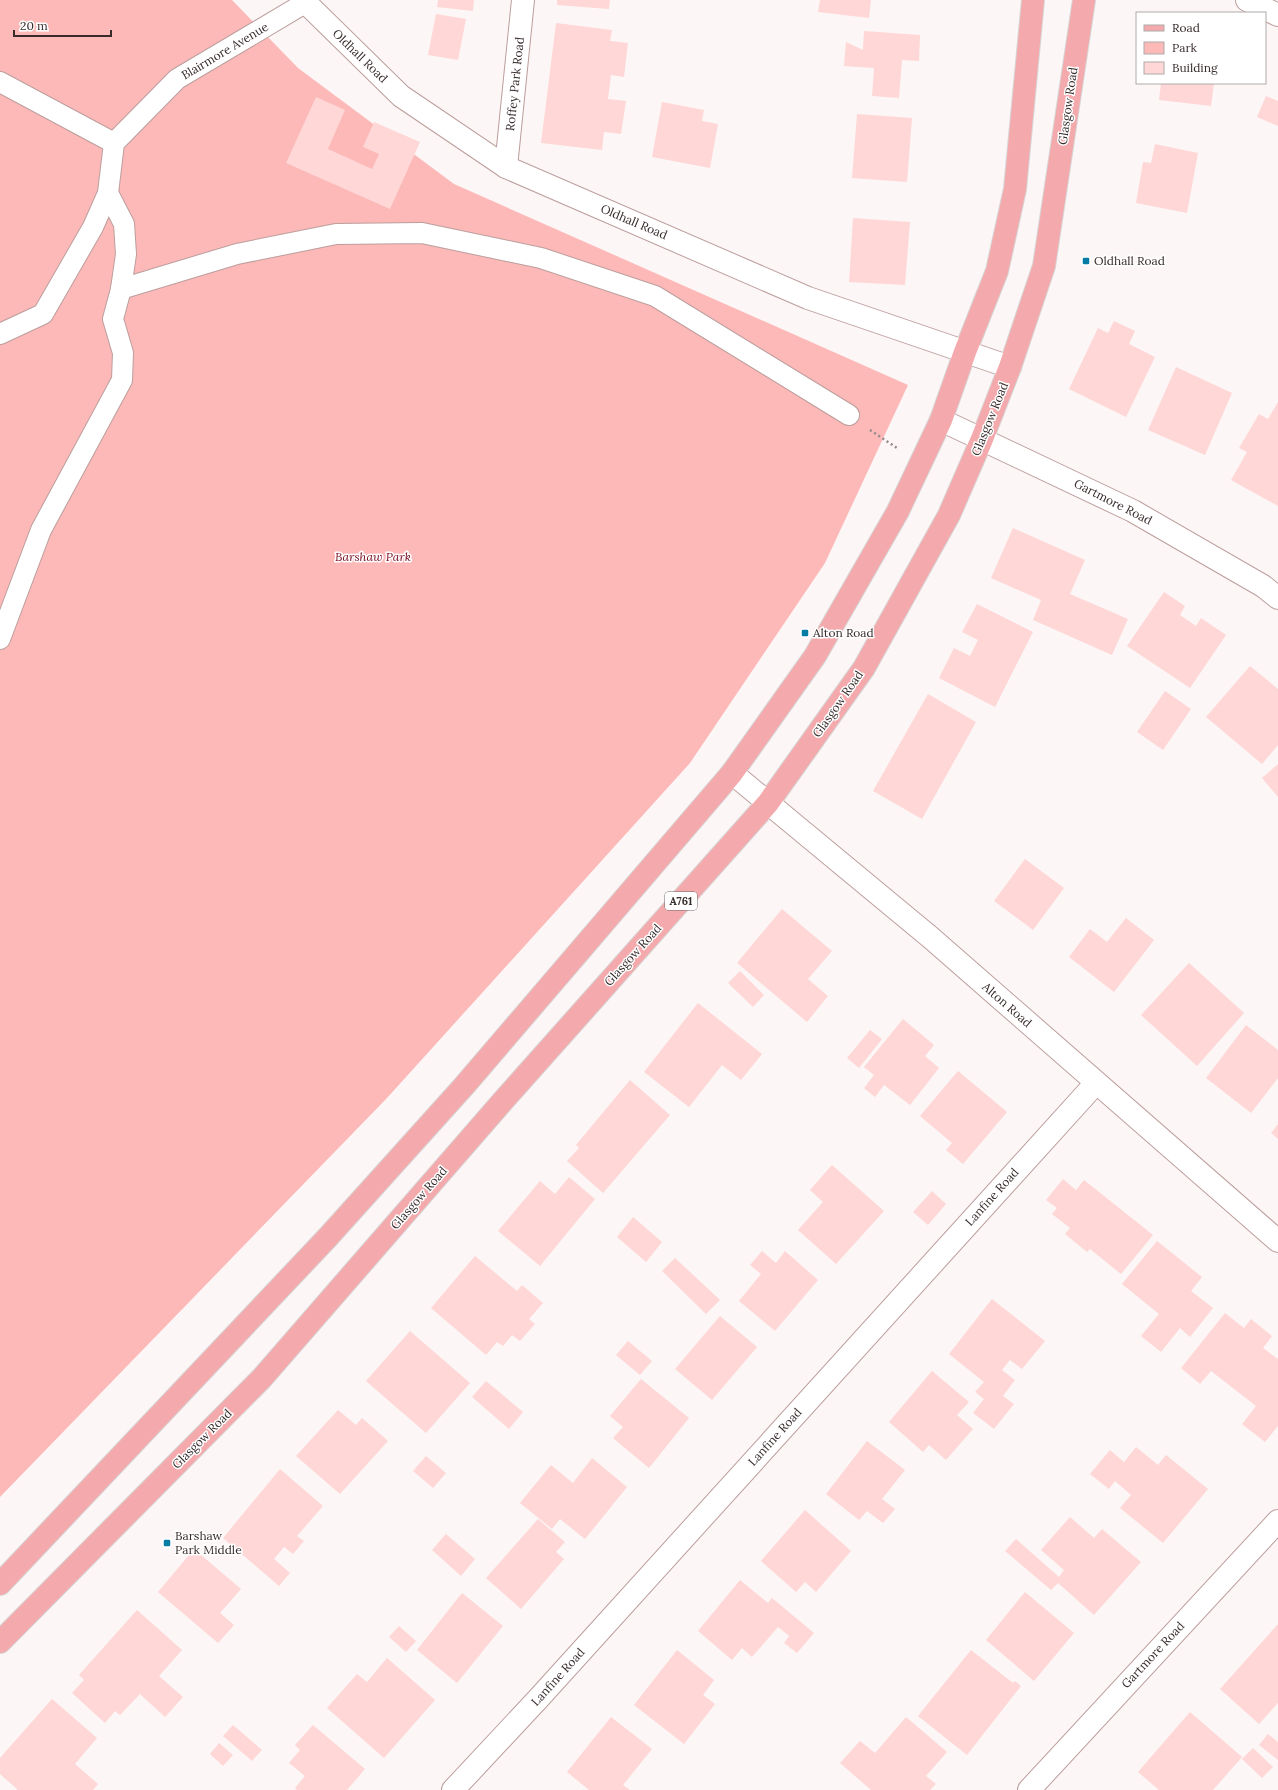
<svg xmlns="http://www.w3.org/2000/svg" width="1278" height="1790" viewBox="0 0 1278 1790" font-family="Lora,serif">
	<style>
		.green { fill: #fcb9b8 }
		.building { fill: #fed7d6 }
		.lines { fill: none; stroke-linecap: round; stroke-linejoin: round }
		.lane-casing { stroke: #bc9e9d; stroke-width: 22 }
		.street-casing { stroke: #bc9e9d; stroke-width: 24 }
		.primary-casing { stroke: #d7d5d5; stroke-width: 24 }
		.path { stroke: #948a8a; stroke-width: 2.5; stroke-dasharray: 2 3; stroke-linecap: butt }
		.lane { stroke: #fff; stroke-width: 20 }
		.street { stroke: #fff; stroke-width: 22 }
		.primary { stroke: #f4aaad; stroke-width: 22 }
		.poi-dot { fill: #057ca4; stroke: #fff; stroke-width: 1.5 }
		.labels { text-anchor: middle; stroke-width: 3; stroke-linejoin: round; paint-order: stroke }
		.shield { fill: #fff; stroke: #736b6b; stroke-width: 1 }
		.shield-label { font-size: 11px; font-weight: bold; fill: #372b2b }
		.street-label { font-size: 12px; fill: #372b2b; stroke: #fff }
		.poi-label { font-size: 12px; fill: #372b2b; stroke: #fff; text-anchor: start }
		.park-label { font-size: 12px; font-style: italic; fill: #770c1f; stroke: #fff }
	</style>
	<rect width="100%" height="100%" fill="#fdf6f6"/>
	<path class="green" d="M0,0h232l66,68 156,116 454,201 -83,178 -135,200 -303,335 -387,399z"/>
	<g class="building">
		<path d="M438,0h36l-1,11 -36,-4z"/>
		<path d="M557,0h53l-1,9 -52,-4z"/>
		<path d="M820,0h51l-2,18 -51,-6z"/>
		<path d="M436,14l30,5 -8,41 -30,-5z"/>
		<path d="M556,23l56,7 -2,11 18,2 -4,34 -13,-2 -3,24 18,2 -5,33 -17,-2 -2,18 -61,-7z"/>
		<path d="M864,31l56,4 -1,26 -17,-1 -3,38 -27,-2 2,-28 -30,-2 2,-24 17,8z"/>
		<path d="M1161,83h53l-3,23 -52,-6z"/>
		<path d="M1266,96l12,5v25l-21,-9z"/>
		<path d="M316,97l29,13 -17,39 44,20 7,-15 -16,-7 11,-25 46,20 -30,67 -104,-46z"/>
		<path d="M662,102l42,8 -2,11 16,3 -8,44 -58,-11z"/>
		<path d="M857,114l55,4 -5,64 -55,-4z"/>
		<path d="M1155,144l43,9 -11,60 -51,-10 7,-41 8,1z"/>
		<path d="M853,218l57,4 -5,63 -56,-3z"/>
		<path d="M1114,321l21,10 -6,13 26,13 -29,60 -57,-28 29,-61 10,5z"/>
		<path d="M1176,367l56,26 -27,62 -57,-25z"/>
		<path d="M1278,402v104l-47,-26 16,-28 -8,-4 20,-34 9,5z"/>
		<path d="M1013,528l72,32 -15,34 58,25 -16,36 -79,-35 8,-20 -50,-22z"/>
		<path d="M1164,592l21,14 -5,9 16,11 5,-8 25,17 -36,53 -63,-42z"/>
		<path d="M977,604l56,28 -38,75 -56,-29 15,-30 16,8 8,-16 -16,-8z"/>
		<path d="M1250,666l28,23v56l-16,19 -56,-47z"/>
		<path d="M1165,691l26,18 -28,41 -26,-18z"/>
		<path d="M928,694l48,28 -54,97 -49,-28z"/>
		<path d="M1278,764v33l-16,-19z"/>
		<path d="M1025,859l39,29 -31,42 -39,-29z"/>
		<path d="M782,909l50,42 -24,28 20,17 -21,26 -70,-59z"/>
		<path d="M1126,918l28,22 -40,52 -45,-35 21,-28 17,13z"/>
		<path d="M1189,963l55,50 -47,53 -56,-51z"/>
		<path d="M740,971l24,24 -11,12 -25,-24z"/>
		<path d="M698,1003l64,51 -21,26 -19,-15 -33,42 -45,-35z"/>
		<path d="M903,1019l31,26 -9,11 14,12 -29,37 -26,-20 -9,12 -11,-9 10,-13 -10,-8z"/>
		<path d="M1246,1025l32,25v28l-27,35 -45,-35z"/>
		<path d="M870,1030l12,9 -23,29 -12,-10z"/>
		<path d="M958,1071l49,41 -44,52 -17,-14 6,-7 -32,-27z"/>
		<path d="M630,1080l40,35 -67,78 -36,-32 12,-13 -3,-3z"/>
		<path d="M1278,1124v15l-7,-6z"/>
		<path d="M832,1165l52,46 -48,53 -38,-34 25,-28 -13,-12z"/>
		<path d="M569,1177l26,22 -55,67 -42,-35 42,-50 15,13z"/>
		<path d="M1063,1179l13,11 8,-10 69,55 -32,39 -31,-25 -3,3 -22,-18 5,-6 -18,-14 5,-6 -11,-8z"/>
		<path d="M932,1191l14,13 -18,21 -15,-13z"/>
		<path d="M633,1217l29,25 -16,20 -29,-25z"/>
		<path d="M1157,1241l45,36 -11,14 22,17 -23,29 -10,-9 -19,24 -20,-16 18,-22 -37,-30z"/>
		<path d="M762,1251l14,12 9,-12 33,29 -43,51 -36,-30 22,-27 -11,-9z"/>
		<path d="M475,1256l42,35 5,-6 21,18 -14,16 6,5 -15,17 -8,-6 -9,11 -6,-4 -11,13 -55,-47z"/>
		<path d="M675,1258l45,42 -14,14 -44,-43z"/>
		<path d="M992,1299l53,42 -23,28 -12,-9 -8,10 13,10 -12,16 11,8 -20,25 -21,-16 11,-14 -9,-7 9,-10 -35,-28z"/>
		<path d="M1225,1313l19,15 7,-9 21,17 -9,12 15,11v67l-13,16 -23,-18 14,-18 -45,-35 -11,13 -19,-16z"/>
		<path d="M720,1316l37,31 -45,53 -37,-31z"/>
		<path d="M410,1331l60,52 -44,50 -60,-52z"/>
		<path d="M628,1341l24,20 -12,14 -24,-20z"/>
		<path d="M932,1371l37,31 -12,13 16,14 -27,31 -17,-15 -6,7 -34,-30z"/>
		<path d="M641,1379l48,39 -40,50 -36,-30 10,-11 -13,-11z"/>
		<path d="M486,1381l37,31 -14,17 -37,-32z"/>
		<path d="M338,1410l18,15 6,-7 26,23 -48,53 -44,-38z"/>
		<path d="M867,1441l38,29 -23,29 13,10 -12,14 -16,-12 -8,9 -33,-26z"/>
		<path d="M1136,1447l22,18 8,-10 42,34 -45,54 -43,-35 11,-13 -16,-14 -6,8 -19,-15 20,-24 14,12z"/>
		<path d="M426,1456l20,17 -13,15 -20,-17z"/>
		<path d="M592,1458l35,29 -42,52 -25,-20 -8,10 -32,-26 31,-38 22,18z"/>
		<path d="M280,1469l43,37 -26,30 7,5 -11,13 -9,-7 -10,12 16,14 -11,13 -56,-48z"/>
		<path d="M805,1510l46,41 -35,41 -11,-10 -9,10 -35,-31z"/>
		<path d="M1070,1517l24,21 8,-9 39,33 -47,53 -36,-32 -7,7 -46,-39 11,-12 43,38 5,-7 -23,-20z"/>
		<path d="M538,1519l27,23 -9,10 8,7 -43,50 -35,-31z"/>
		<path d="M446,1534l29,25 -14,17 -29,-26z"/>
		<path d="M194,1549l47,40 -21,24 14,12 -16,18 -60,-51z"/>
		<path d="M740,1580l28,23 4,-5 42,35 -17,20 -13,-10 5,-7 -11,-9 -26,30 -10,-9 -10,12 -34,-29z"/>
		<path d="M1025,1592l49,41 -40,48 -48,-41z"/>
		<path d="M462,1593l41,33 -46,57 -40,-33z"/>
		<path d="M137,1610l45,40 -23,26 24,21 -18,20 -25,-23 -20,21 -5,-4 -10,12 -33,-30 12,-13 -5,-5z"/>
		<path d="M1278,1624v79l-19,21 -39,-35z"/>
		<path d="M399,1626l17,15 -10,11 -17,-15z"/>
		<path d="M677,1650l37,30 -11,15 12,9 -31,40 -50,-39z"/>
		<path d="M971,1650l42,33 2,-2 6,5 -54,69 -49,-39z"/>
		<path d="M387,1658l48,42 -51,58 -57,-50 30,-34 10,8z"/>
		<path d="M52,1699l45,39 -22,26 23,20 -5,6h-75l-18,-16v-16z"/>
		<path d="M1190,1712l52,45 -29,33h-54l-21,-18z"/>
		<path d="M611,1717l41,32 -29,36 7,5h-41l-22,-18z"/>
		<path d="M906,1717l41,35 -21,24 10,8 -6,6h-59l-31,-27 20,-22 15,12z"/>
		<path d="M233,1725l29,25 -10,11 -29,-25z"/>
		<path d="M313,1725l52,44 -18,21h-50l-2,-2 10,-12 -16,-13 11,-13 -5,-5z"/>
		<path d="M1268,1734l10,8v18l-19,-15z"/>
		<path d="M219,1743l14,12 -10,11 -13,-12z"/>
		<path d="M1253,1748l20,19 -11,11 -20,-19z"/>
	</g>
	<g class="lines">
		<defs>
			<g id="lane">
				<path d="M0,82l114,61"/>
				<path d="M121,289l116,-35 99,-20 86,-1 119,25 114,38 194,119"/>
				<path d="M0,334l43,-20 50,-87 15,-34 6,-50 63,-64 128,-76"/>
				<path d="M0,639l41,-109 81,-150 1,-27 -10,-34 8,-30 5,-35 -2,-30 -16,-31"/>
			</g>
			<g id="street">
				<path d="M303,0l98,96 105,71 302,131 202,69"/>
				<path d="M1247,0l31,15"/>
				<path d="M506,167l17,-167"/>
				<path d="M941,420l192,91 130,75 15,12"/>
				<path d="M732,773l198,164 348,304"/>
				<path d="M453,1790l85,-91 558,-616"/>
				<path d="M1029,1790l249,-269"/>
			</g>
			<g id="primary">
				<path d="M0,1584l328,-347 136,-151 268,-313 83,-117 83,-145 43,-91 24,-68 32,-81 18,-82 18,-189"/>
				<path d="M0,1642l262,-264 240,-276 266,-299 96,-135 85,-153 33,-76 28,-72 34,-101 40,-266"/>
			</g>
		</defs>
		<use href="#lane" class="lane-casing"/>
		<use href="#street" class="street-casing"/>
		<use href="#primary" class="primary-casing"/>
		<path class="path" d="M870,430l27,18"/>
		<use href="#lane" class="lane"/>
		<use href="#street" class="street"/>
		<use href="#primary" class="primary"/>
	</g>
	<g class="poi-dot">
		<rect x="1082" y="257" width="8" height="8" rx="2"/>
		<rect x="801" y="629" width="8" height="8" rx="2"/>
		<rect x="163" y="1539" width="8" height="8" rx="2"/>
	</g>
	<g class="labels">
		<rect class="shield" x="665" y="892" width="32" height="18" rx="3"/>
		<g class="shield-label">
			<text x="681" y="905">A761</text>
		</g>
		<g class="street-label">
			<text transform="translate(225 51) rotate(-31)" y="4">Blairmore Avenue</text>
			<text transform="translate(360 56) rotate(44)" y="4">Oldhall Road</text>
			<text transform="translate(515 84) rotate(-84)" y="4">Roffey Park Road</text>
			<text transform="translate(1068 106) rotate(-82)" y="4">Glasgow Road</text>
			<text transform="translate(634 222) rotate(23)" y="4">Oldhall Road</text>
			<text transform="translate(990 419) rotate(-68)" y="4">Glasgow Road</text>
			<text transform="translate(1113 502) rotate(27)" y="4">Gartmore Road</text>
			<text transform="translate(838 704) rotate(-55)" y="4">Glasgow Road</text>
			<text transform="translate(633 955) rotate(-48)" y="4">Glasgow Road</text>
			<text transform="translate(1007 1005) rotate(41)" y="4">Alton Road</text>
			<text transform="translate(992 1197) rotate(-48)" y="4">Lanfine Road</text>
			<text transform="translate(419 1198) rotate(-49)" y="4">Glasgow Road</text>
			<text transform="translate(775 1437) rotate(-48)" y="4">Lanfine Road</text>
			<text transform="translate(202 1439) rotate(-45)" y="4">Glasgow Road</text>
			<text transform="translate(1153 1655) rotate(-47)" y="4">Gartmore Road</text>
			<text transform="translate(558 1677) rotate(-48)" y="4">Lanfine Road</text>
		</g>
		<g class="poi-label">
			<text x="1094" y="265">Oldhall Road</text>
			<text x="813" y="637">Alton Road</text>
			<text x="175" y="1540">Barshaw<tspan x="175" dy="14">Park Middle</tspan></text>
		</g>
		<g class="park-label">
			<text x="373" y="561">Barshaw Park</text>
		</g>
	</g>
	<rect x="1136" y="12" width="130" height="72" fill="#ffffff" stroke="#afaaaa"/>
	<rect x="1144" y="25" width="20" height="6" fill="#f4aaad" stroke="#afaaaa"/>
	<text x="1172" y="32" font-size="12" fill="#372b2b">Road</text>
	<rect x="1144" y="42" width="20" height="12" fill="#fcb9b8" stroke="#afaaaa"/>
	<text x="1172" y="52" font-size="12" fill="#372b2b">Park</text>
	<rect x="1144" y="62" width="20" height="12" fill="#fed7d6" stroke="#afaaaa"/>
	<text x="1172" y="72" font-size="12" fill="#372b2b">Building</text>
	<path d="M14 30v6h97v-6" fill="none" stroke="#372b2b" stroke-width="2"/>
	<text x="20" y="30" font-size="12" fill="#372b2b" stroke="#ffffff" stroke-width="3" paint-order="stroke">20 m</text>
</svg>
